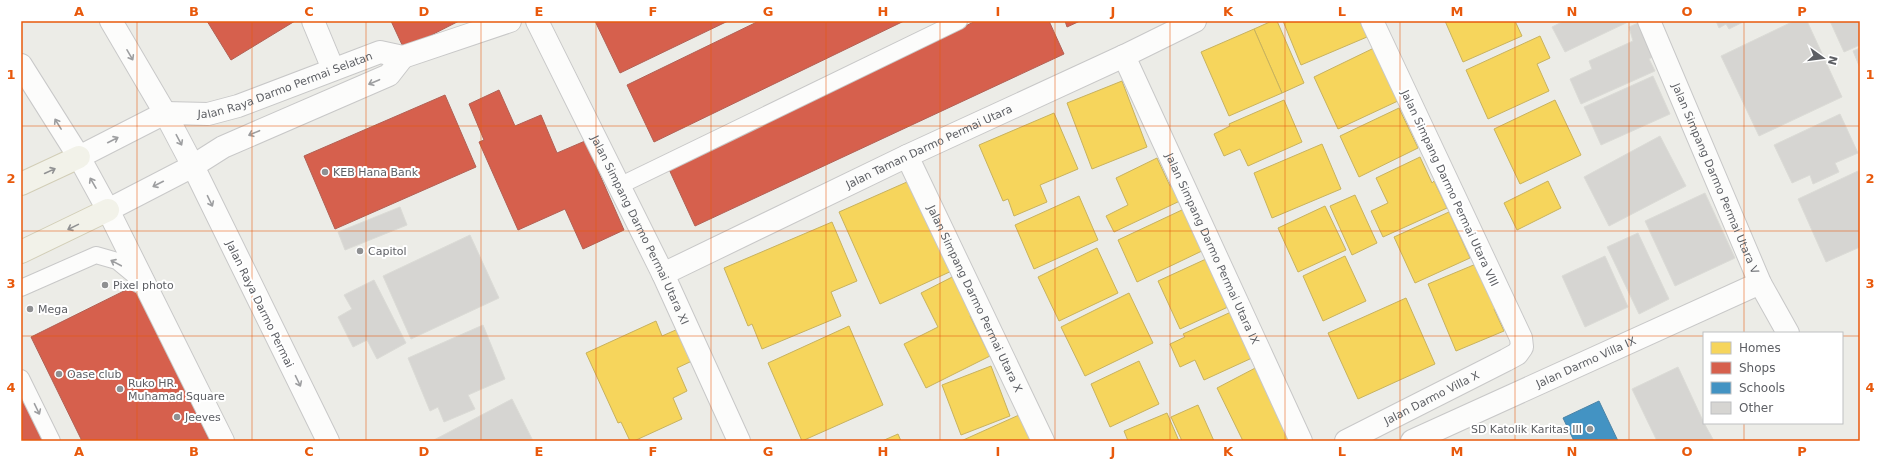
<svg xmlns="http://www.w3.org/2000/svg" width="1881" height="462" viewBox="0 0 1881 462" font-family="'DejaVu Sans',sans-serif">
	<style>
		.homes { fill: #f6d55c; stroke: #c8b25e }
		.shops { fill: #d6604d; stroke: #b26054 }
		.schools { fill: #4393c3; stroke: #4b83a6 }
		.building { fill: #d6d5d2; stroke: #dbdbd6 }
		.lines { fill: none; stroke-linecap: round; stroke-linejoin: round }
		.service-casing { stroke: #c8c8c8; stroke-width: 18 }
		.minor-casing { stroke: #c8c8c8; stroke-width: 24 }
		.tertiary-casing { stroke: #c8c8c8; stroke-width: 24 }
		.secondary-casing { stroke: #c9c9c9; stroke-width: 24 }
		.primary-casing { stroke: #d2ceb7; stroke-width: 24 }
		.service { stroke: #fcfcfb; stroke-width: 16 }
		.minor { stroke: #fcfcfb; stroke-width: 22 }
		.tertiary { stroke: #fcfcfb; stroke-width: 22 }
		.secondary { stroke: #fcfcfb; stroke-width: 22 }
		.primary { stroke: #f2f2e9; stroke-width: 22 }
		.oneway { stroke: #9d9ea0 }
		.oneway2 { stroke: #919293 }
		.grid { fill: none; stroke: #e8590c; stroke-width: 1; stroke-opacity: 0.55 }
		.poi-dot { fill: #8f9092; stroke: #fff; stroke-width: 1.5 }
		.labels { text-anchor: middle; stroke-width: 4; stroke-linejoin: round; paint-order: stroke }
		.street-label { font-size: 11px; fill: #5d5f64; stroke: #fff }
		.poi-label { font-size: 11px; fill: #5d5f64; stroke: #fff; text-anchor: start }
		.neatline { fill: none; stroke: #e8590c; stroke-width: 1.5 }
		.grid-label { font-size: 13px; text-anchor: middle; font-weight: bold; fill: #e8590c }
	</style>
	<rect width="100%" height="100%" fill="#ecece7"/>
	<g class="homes">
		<path d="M1272,21h5l27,62 -22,10 -28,-64z"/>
		<path d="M1283,21h77l7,16 -66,28z"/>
		<path d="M1445,21h70l7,15 -59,26z"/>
		<path d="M1254,29l28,64 -53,23 -28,-64z"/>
		<path d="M1540,36l10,22 -13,6 12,27 -61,28 -22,-49z"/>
		<path d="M1376,47l24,53 -62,29 -24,-52z"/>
		<path d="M1122,81l25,66 -55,22 -25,-66z"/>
		<path d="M1284,100l18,42 -54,24 -8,-17 -16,7 -10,-22 16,-8 -1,-2z"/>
		<path d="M1555,100l26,55 -61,29 -26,-55z"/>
		<path d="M1399,108l19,40 -59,29 -19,-41z"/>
		<path d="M1054,113l24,56 -38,16 7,17 -33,14 -6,-17 -5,2 -24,-56z"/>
		<path d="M1322,144l19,45 -69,29 -18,-45z"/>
		<path d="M1420,157l12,26 2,-2 13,27 -64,29 -12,-26 17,-8 -12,-25z"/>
		<path d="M1157,158l13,28 5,-2 7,16 -68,32 -8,-16 22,-11 -12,-27z"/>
		<path d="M916,178l40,91 -76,35 -41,-92z"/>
		<path d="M1548,181l13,27 -44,22 -13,-27z"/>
		<path d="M1355,195l22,48 -25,12 -22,-49z"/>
		<path d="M1079,196l19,44 -64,29 -19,-44z"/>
		<path d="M1325,206l21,44 -48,22 -20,-44z"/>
		<path d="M1184,209l20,41 -67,32 -19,-42z"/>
		<path d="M1449,212l21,46 -55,25 -21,-46z"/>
		<path d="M832,222l25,59 -26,11 10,24 -79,33 -10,-25 -4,2 -24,-58z"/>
		<path d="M1097,248l21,45 -59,28 -21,-44z"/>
		<path d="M1345,256l21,45 -43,20 -20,-45z"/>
		<path d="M1206,259l22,48 -48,22 -22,-48z"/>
		<path d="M1476,264l25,42 -7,3 10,22 -48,20 -28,-67z"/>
		<path d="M958,274l20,38 -8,4 20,40 -64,32 -22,-44 34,-17 -17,-34z"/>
		<path d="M1129,293l24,50 -68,33 -24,-49z"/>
		<path d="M1406,298l29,66 -77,35 -30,-66z"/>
		<path d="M1231,312l21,46 -48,22 -9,-20 -15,7 -10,-23 15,-7 -2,-3z"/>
		<path d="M656,321l6,15 16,-7 14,32 -15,7 10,23 -14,7 9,21 -48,22h-4l-9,-19 -3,1 -32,-70z"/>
		<path d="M849,326l34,79 -81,36 -34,-78z"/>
		<path d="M1139,361l20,43 -49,23 -19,-43z"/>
		<path d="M1261,365l38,76h-56l-26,-53z"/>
		<path d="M991,366l19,50 -49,19 -19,-50z"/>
		<path d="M1198,405l16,36h-32l-11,-24z"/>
		<path d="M1167,413l12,28h-51l-4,-10z"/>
		<path d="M1019,415l12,26h-70z"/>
		<path d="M898,434l3,7h-19z"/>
	</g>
	<g class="shops">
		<path d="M207,21h88l-64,39z"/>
		<path d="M391,21h68l-55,28z"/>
		<path d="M595,21h133l-108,52z"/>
		<path d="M759,21h145l-250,121 -27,-57z"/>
		<path d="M976,21h73l15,33 -369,172 -28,-61z"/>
		<path d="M1065,21h15l-13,6z"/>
		<path d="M499,90l16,36 26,-11 16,38 28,-12 39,89 -41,19 -18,-40 -47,21 -39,-88 5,-2 -15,-36z"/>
		<path d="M445,95l31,72 -141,62 -31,-73z"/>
		<path d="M134,286l76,155h-128l-51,-104z"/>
		<path d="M21,390l25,51h-25z"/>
	</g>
	<path class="schools" d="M1599,401l19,40h-44l-11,-23z"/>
	<g class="building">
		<path d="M1564,21h66l-65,31 -13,-25z"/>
		<path d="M1643,21l11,35 -5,3 6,12 -74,33 -11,-25 22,-10 -3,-8 44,-20 -4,-14z"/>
		<path d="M1716,21h29l-16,8 -3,-5 -7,4z"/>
		<path d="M1794,21h13l35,76 -83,39 -38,-80z"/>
		<path d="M1830,21h30v24l-16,7z"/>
		<path d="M1860,48v20l-7,-17z"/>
		<path d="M1653,76l17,38 -69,31 -17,-38z"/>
		<path d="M1840,114l18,39 -23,10 4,9 -26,12 -3,-9 -18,8 -18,-38z"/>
		<path d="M1660,136l26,50 -77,40 -25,-49z"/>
		<path d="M1858,171l2,4v72l-34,15 -28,-63z"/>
		<path d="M1705,193l30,65 -60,28 -30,-65z"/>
		<path d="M400,207l7,18 -62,25 -7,-18z"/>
		<path d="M1638,233l31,66 -30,15 -32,-67z"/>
		<path d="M470,235l29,63 -88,41 -28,-63z"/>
		<path d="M1605,256l23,51 -43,20 -23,-51z"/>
		<path d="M374,280l32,63 -29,16 -10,-19 -14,7 -15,-30 14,-8 -8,-14z"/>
		<path d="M483,325l22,54 -37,16 7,14 -31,13 -6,-15 -8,4 -22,-53z"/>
		<path d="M1678,367l26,56 10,18h-57l-25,-52z"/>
		<path d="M512,399l21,42h-101z"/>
	</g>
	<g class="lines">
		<defs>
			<g id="service">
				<path d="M619,186l340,-165"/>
				<path d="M21,288l75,-33 21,6 17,14 4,9"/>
				<path d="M21,378l31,63"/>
			</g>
			<g id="minor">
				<path d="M313,21l20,48"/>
				<path id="s1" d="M537,21l126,253 76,167"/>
				<path id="s2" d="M1649,21l111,262 28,50"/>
				<path id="s3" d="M1124,56l177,385"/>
				<path id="s4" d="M907,156l136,285"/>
				<path id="s5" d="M663,274l244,-118 217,-100 71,-35"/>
				<path id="s6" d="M1346,441l160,-81 11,-6 5,-7 -1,-9 -149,-317"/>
				<path id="s7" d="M1412,441l348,-158"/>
			</g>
			<g id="tertiary">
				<path id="s8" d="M165,113l43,1 30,-8 142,-54 23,5 107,-36"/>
				<path d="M108,210l115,231"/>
				<path d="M328,441l-135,-275 30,-19 166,-72 14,-18"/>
			</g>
			<g id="secondary">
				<path d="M21,65l58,92 29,53 85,-44 -28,-53 -54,-92"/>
				<path d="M79,157l86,-44"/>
			</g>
			<g id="primary">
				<path d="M21,184l58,-27"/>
				<path d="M21,252l87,-42"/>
			</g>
		</defs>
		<use href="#service" class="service-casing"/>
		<use href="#minor" class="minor-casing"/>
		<use href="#tertiary" class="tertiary-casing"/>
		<use href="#secondary" class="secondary-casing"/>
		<use href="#primary" class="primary-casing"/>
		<use href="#service" class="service"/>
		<use href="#minor" class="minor"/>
		<use href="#tertiary" class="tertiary"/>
		<use href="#secondary" class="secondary"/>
		<use href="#primary" class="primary"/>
	</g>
	<defs><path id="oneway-shaft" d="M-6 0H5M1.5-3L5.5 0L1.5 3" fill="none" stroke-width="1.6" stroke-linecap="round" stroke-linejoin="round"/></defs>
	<g class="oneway">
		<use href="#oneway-shaft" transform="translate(130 55) rotate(60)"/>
		<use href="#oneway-shaft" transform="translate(374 82) rotate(157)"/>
		<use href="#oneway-shaft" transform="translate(58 124) rotate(-122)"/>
		<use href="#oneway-shaft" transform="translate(254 133) rotate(157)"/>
		<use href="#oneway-shaft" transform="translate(113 140) rotate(-27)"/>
		<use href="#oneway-shaft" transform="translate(179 140) rotate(62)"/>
		<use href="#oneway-shaft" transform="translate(93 183) rotate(-120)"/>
		<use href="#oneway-shaft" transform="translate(158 184) rotate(153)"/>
		<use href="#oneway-shaft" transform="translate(210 201) rotate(64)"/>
		<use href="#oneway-shaft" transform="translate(116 263) rotate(-152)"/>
		<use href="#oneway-shaft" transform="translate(298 381) rotate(64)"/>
		<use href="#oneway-shaft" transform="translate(37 409) rotate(64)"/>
	</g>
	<g class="oneway2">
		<use href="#oneway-shaft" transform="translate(50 171) rotate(-25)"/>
		<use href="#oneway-shaft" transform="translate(73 227) rotate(154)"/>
	</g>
	<path class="grid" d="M137,21v420M252,21v420M366,21v420M481,21v420M596,21v420M711,21v420M826,21v420M940,21v420M1055,21v420M1170,21v420M1285,21v420M1400,21v420M1515,21v420M1629,21v420M1744,21v312M21,126h1839M21,231h1839M21,336h1683M1842,336h18M1744,423v18"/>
	<g class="poi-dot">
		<circle cx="325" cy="172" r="4"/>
		<circle cx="360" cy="251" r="4"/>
		<circle cx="105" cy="285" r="4"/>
		<circle cx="30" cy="309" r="4"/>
		<circle cx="59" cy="374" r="4"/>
		<circle cx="120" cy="389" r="4"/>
		<circle cx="177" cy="417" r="4"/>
		<circle cx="1590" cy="429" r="4"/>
	</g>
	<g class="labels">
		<g class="street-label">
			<text dy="4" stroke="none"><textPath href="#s8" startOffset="125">Jalan Raya Darmo Permai Selatan</textPath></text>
			<text dy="4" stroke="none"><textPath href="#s5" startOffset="295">Jalan Taman Darmo Permai Utara</textPath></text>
			<text dy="4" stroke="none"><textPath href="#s2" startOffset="171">Jalan Simpang Darmo Permai Utara V</textPath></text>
			<text transform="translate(1450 188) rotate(65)" y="4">Jalan Simpang Darmo Permai Utara VIII</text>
			<text dy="4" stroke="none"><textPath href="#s1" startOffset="233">Jalan Simpang Darmo Permai Utara XI</textPath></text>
			<text dy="4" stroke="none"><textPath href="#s3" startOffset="212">Jalan Simpang Darmo Permai Utara IX</textPath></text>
			<text dy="4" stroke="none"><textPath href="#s4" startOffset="158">Jalan Simpang Darmo Permai Utara X</textPath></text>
			<text transform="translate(260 304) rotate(64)" y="4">Jalan Raya Darmo Permai</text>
			<text dy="4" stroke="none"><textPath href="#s7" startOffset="191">Jalan Darmo Villa IX</textPath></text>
			<text dy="4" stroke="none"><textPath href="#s6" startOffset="96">Jalan Darmo Villa X</textPath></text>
		</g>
		<g class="poi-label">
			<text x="333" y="176">KEB Hana Bank</text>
			<text x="368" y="255">Capitol</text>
			<text x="113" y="289">Pixel photo</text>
			<text x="38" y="313">Mega</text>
			<text x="67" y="378">Oase club</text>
			<text x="128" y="387">Ruko HR.<tspan x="128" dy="13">Muhamad Square</tspan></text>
			<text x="185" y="421">Jeeves</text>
			<text x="1582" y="433" text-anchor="end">SD Katolik Karitas III</text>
		</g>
	</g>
	<rect width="1881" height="462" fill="none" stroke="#ffffff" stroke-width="44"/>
	<rect x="1703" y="332" width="140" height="92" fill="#ffffff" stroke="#bebfc1"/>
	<rect x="1711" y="342" width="20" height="12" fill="#f6d55c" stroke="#bebfc1"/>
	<text x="1739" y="352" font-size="12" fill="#5d5f64">Homes</text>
	<rect x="1711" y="362" width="20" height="12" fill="#d6604d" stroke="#bebfc1"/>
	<text x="1739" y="372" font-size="12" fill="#5d5f64">Shops</text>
	<rect x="1711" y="382" width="20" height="12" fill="#4393c3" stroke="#bebfc1"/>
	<text x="1739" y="392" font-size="12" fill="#5d5f64">Schools</text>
	<rect x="1711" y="402" width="20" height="12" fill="#d6d5d2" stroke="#bebfc1"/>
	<text x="1739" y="412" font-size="12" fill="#5d5f64">Other</text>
	<g transform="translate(1823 58) rotate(104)" stroke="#ffffff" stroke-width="3" paint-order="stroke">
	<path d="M0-3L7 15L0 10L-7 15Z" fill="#5d5f64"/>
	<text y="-6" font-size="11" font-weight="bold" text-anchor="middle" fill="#5d5f64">N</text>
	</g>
	<rect x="22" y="22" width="1837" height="418" class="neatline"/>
	<g class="grid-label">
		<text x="79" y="16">A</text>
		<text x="194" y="16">B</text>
		<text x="309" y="16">C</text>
		<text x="424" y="16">D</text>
		<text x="539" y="16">E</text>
		<text x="653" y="16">F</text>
		<text x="768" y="16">G</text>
		<text x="883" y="16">H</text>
		<text x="998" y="16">I</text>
		<text x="1113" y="16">J</text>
		<text x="1228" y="16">K</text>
		<text x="1342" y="16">L</text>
		<text x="1457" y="16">M</text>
		<text x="1572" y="16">N</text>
		<text x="1687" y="16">O</text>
		<text x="1802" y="16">P</text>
		<text x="11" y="79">1</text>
		<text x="1870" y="79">1</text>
		<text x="11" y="183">2</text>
		<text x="1870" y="183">2</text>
		<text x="11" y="288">3</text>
		<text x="1870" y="288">3</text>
		<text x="11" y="392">4</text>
		<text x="1870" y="392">4</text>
		<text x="79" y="456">A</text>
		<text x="194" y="456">B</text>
		<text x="309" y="456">C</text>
		<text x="424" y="456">D</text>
		<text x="539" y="456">E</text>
		<text x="653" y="456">F</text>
		<text x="768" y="456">G</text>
		<text x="883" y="456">H</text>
		<text x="998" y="456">I</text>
		<text x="1113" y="456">J</text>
		<text x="1228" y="456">K</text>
		<text x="1342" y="456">L</text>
		<text x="1457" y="456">M</text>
		<text x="1572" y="456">N</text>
		<text x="1687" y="456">O</text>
		<text x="1802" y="456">P</text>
	</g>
</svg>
